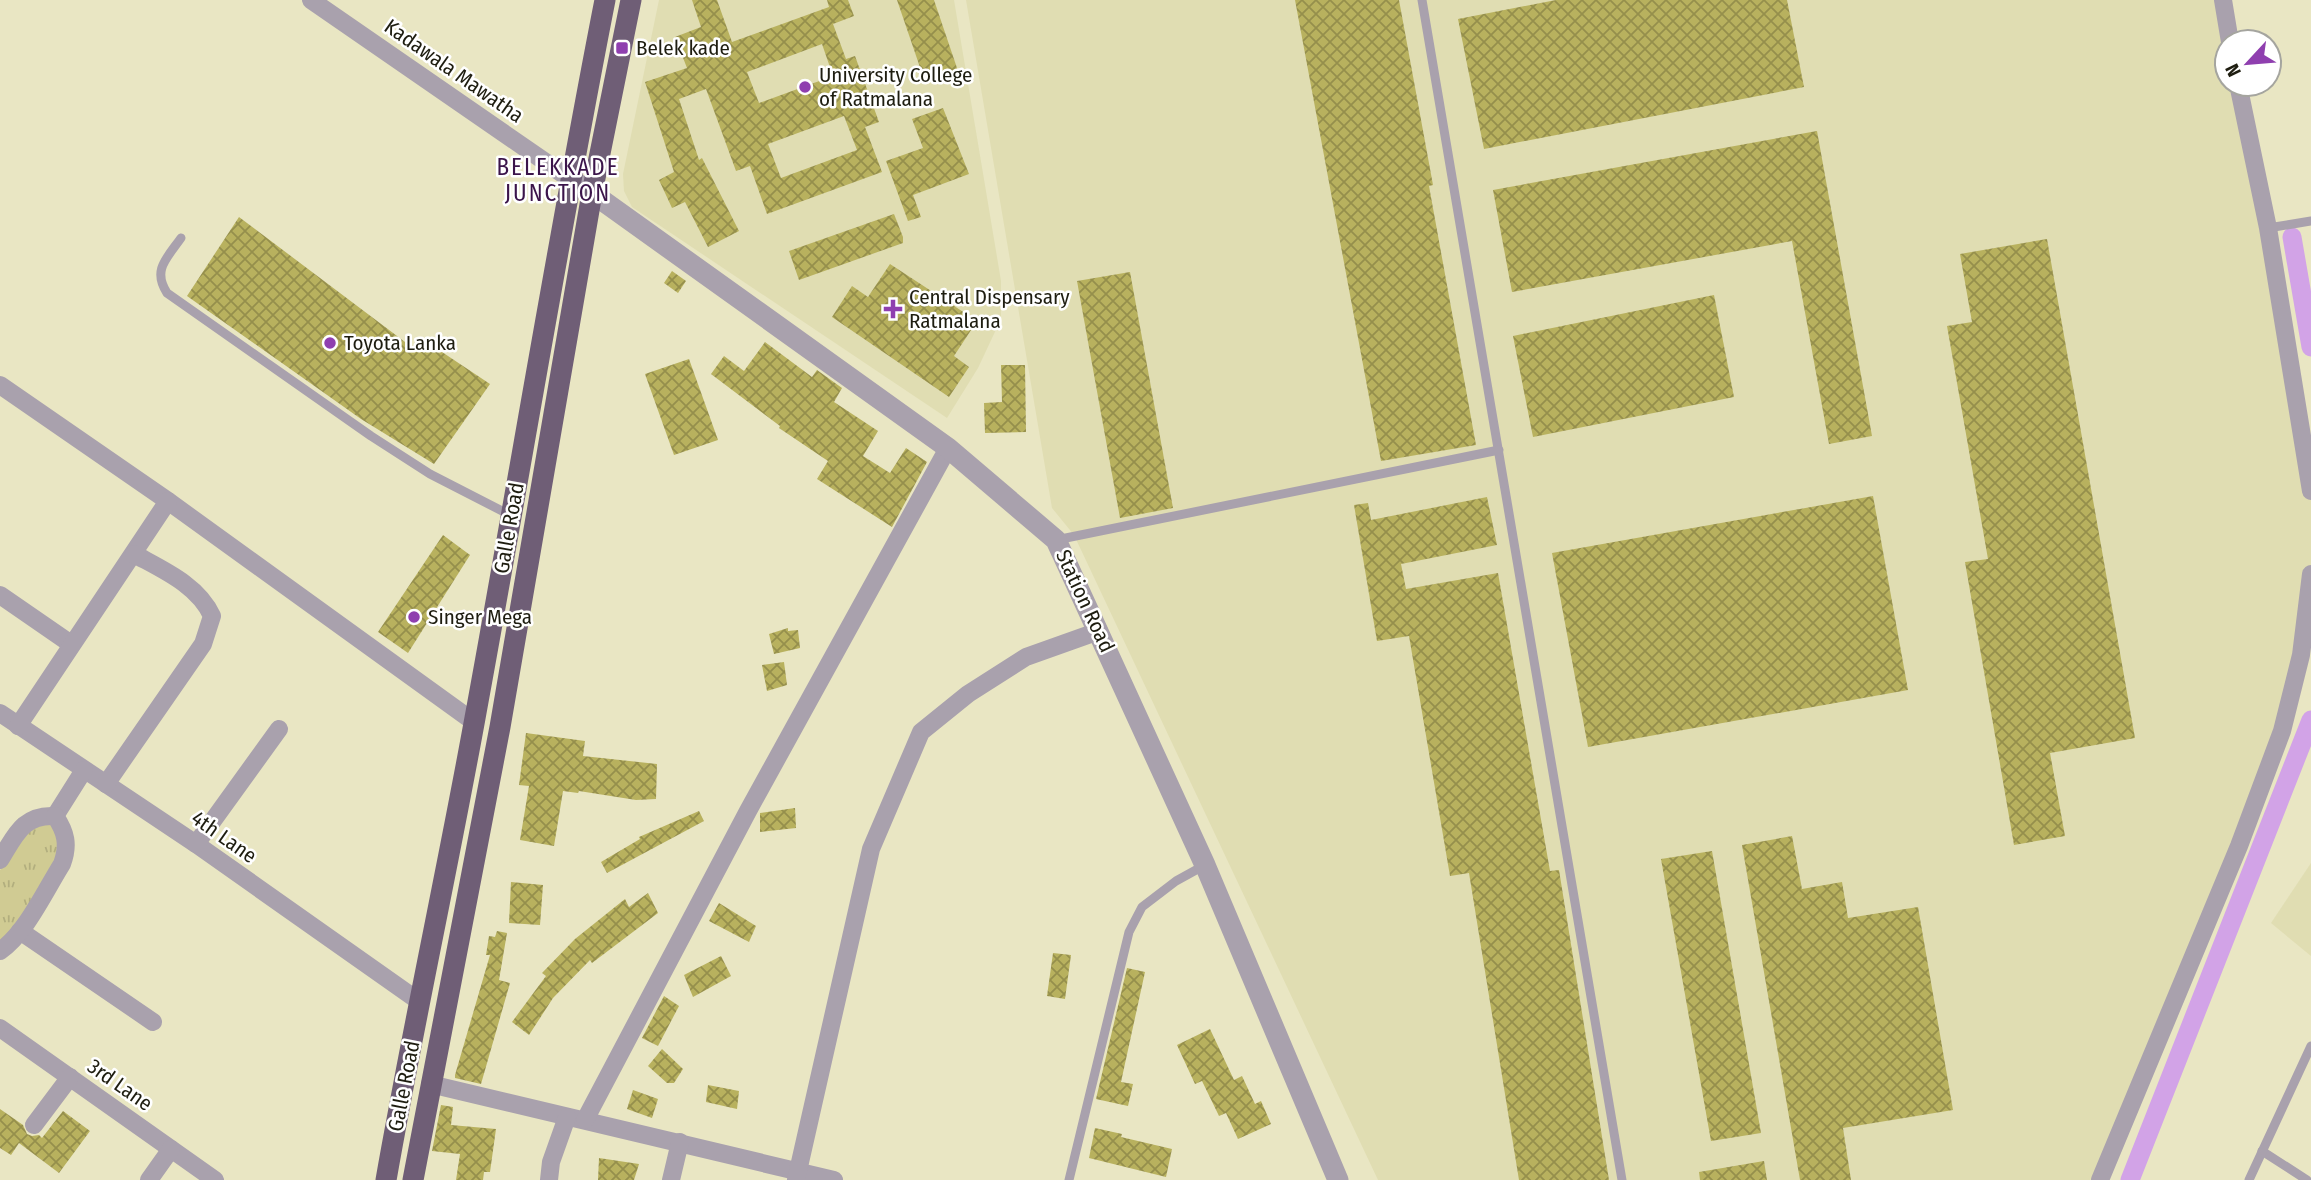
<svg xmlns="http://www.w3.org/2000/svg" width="2311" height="1180" viewBox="0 0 2311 1180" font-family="'Fira Sans Condensed',sans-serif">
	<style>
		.built { fill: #e0ddb2 }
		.grass { fill: url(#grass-tufts) }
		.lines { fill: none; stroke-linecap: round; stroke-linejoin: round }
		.canal { stroke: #d2a3e7; stroke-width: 19 }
		.building { fill: url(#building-cross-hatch); fill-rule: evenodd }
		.service { stroke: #a9a1ad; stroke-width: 9 }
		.minor { stroke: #a9a1ad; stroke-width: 18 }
		.tertiary { stroke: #a9a1ad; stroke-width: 21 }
		.trunk { stroke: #6f5e76; stroke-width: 21 }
		.poi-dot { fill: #8f3faf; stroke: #fff; stroke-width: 2.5 }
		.labels { text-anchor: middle; stroke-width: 5; stroke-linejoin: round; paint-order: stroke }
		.poi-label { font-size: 21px; fill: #1e1d10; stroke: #fff; text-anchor: start }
		.street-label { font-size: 21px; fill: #1e1d10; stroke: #fff }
		.neighbourhood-label { font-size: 23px; letter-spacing: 2px; fill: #3b144a; stroke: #fff }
	</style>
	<defs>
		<pattern id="grass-tufts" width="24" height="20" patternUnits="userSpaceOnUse" patternTransform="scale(1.75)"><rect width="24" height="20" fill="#d0cb93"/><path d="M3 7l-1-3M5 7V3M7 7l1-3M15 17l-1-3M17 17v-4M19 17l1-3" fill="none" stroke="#b2ae7e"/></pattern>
		<pattern id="building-cross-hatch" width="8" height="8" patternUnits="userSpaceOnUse" patternTransform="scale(1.75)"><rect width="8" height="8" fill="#b8b15e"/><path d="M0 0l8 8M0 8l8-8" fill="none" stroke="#958f4c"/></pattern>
	</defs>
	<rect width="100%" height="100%" fill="#e9e6c3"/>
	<g class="built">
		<path d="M659,0h295l47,281v38l-23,49 -31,50 -315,-211 -8,-16 -1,-17z"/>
		<path d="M966,0h1257l4,42v42h13l71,407v82l-19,136 -188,471h-726l-304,-645 -22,-27z"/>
		<path d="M2311,863v93l-40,-33z"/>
	</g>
	<path class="grass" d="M52,822l10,30 -54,88 -8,5v-75l27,-41z"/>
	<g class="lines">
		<g class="canal">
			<path d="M2292,237l19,110"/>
			<path d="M2130,1180l181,-460"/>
		</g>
	</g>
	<g class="building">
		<path d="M692,0h25l15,42 97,-35 -2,-7h21l6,16 -21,8 13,35 9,-3 24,66 -14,5 17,45 -115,42 -17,-48 -14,5 -30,-82 -27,10 20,61 3,-2 37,73 -31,16 -23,-45 -13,6 -13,-28 15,-8 -29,-90 42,-14 -12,-31 26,-10zM822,44l11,32 -74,27 -12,-31zM844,116l13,34 -76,28 -13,-34z"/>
		<path d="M897,0h37l24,71 -33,11z"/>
		<path d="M1295,0h104l34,185 -4,1 47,259 -95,16z"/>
		<path d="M1556,0h231l17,87 -320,62 -26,-130z"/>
		<path d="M943,108l26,66 -56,21 8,22 -13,4 -22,-60 37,-13 -11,-29z"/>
		<path d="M1817,131l55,305 -43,8 -37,-203 -280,51 -19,-102z"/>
		<path d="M894,214l9,23v6l-104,37 -10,-29z"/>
		<path d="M239,217l174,131 8,-10 69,46 -56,80 -73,-45 -174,-123z"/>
		<path d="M2047,239l88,499 -85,15 15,83 -51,9 -49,-283 23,-3 -41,-233 25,-4 -12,-68z"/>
		<path d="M890,264l87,57 -23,35 15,11 -20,30 -117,-80 20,-31 16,11z"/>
		<path d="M672,271l14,10 -8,12 -14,-10z"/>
		<path d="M1130,272l43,236 -53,10 -43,-237z"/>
		<path d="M1714,295l20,102 -201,40 -20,-101z"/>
		<path d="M765,342l47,35 5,-7 25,18 -8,14 44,29 -15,25 27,17 16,-25 21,14 -35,65 -75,-48 11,-18 -49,-33 1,-2 -69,-52 13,-18 20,15z"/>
		<path d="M689,359l29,81 -44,15 -29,-81z"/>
		<path d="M1001,365h24l1,67 -41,1 -1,-30 18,-1z"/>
		<path d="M1873,496l35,194 -320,57 -36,-194z"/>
		<path d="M1487,497l10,48 -96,19 5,25 92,-16 52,298 9,-1 50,310h-90l-50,-307 -19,3 -41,-240 -32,5 -23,-136 14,-2 3,17z"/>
		<path d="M443,535l27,20 -62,98 -30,-21z"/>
		<path d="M788,628v3l10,-1 2,18 -26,6 -5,-20z"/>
		<path d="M784,662l3,23 -20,6 -5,-26z"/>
		<path d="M526,733l59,8 -2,15 74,8 -1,35 -20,1 -57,-9 -1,2 -15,-2 -9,55 -34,-6 9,-54 -10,-1z"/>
		<path d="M795,808l1,20 -36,4v-19z"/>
		<path d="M699,811l5,10 -97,52 -6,-11 39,-23 -1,-2z"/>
		<path d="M1792,836l10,53 40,-7 6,36 70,-11 35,203 -110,18 8,52h-51l-58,-335z"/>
		<path d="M1712,851l49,282 -50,8 -50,-282z"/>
		<path d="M511,882l32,3 -3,40 -31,-2z"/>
		<path d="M648,893l10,20 -66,50 -2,-3 -37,38 -24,37 -17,-13 34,-46 -4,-3 33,-34 50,-40 4,8z"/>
		<path d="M719,903l37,23 -7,16 -40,-21z"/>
		<path d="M497,931l10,2 -8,47 11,3 -29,101 -26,-6v-3l35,-120h-4l3,-19 6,1z"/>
		<path d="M1053,953l18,2 -6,44 -18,-3z"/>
		<path d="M721,956l10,20 -38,21 -9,-22z"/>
		<path d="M1127,968l18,4 -24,110 12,2 -5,22 -32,-7z"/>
		<path d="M664,996l15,10 -21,40 -16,-8z"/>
		<path d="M1210,1029l24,51 8,-4 13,28 6,-3 10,23 -33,15 -12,-26 -7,3 -17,-35 -7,3 -18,-39z"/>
		<path d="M662,1049l21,20 -9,14h-7l-19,-17z"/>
		<path d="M708,1085l31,6 -2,18 -31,-7z"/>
		<path d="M633,1090l25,9 -6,19 -25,-9z"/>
		<path d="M441,1105l12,2 -2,18 45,4 -6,43h-6l-1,8h-27l4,-26 -28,-3z"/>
		<path d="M0,1109l23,16 4,9 5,2 7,-1 3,3 21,-27 27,20 -31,42 -40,-30 -8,12 -11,-7z"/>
		<path d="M1095,1128l27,6 -1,3 51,12 -6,28 -77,-19z"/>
		<path d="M599,1158l40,6 -5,16h-36z"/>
		<path d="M1764,1161l3,19h-67l-1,-8z"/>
	</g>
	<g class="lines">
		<g class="service">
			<path d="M1422,0l200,1180"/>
			<path d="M2268,228l43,-7"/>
			<path d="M181,238c-14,20 -29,32 -14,55l204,143 59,38 80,41"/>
			<path d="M1056,540l443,-90"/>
			<path d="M2262,1151l45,29"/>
			<path d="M1069,1180l60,-248 13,-25 34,-26 29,-16"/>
			<path d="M2249,1180l62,-134"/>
		</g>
		<g class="minor">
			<path d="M311,0l259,179"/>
			<path d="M2223,0l7,42"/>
			<path d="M2238,84l30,144 43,263"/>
			<path d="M0,385l168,116 306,221"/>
			<path d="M0,595l71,49"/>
			<path d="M0,713l196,131 224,158"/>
			<path d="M18,726l150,-225"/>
			<path d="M106,784l97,-140 9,-28c-14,-31 -49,-46 -78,-62"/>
			<path d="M55,816l29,-46"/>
			<path d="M196,844l83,-115"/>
			<path d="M0,860c15,-24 23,-46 55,-44"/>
			<path d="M20,931l133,91"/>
			<path d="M0,951c26,-18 45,-60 62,-87 7,-19 4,-32 -7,-48"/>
			<path d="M0,1028l215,152"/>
			<path d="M430,1084l404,96"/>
			<path d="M585,1120l163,-309 200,-363"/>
			<path d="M34,1125l36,-48"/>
			<path d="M149,1180l22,-31"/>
			<path d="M549,1180l2,-18 16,-45"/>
			<path d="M671,1180l9,-38"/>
			<path d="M796,1180l75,-331 50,-117 47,-38 58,-37 73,-26"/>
			<path d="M2100,1180l139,-334 43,-115 19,-76 10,-81"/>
		</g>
		<path class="tertiary" d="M570,179l22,14 356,255 108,92 149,325 133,315"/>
		<g class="trunk">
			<path d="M386,1180c27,-154 61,-308 89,-462 44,-239 83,-479 130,-718"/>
			<path d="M413,1180l87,-453 92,-534 39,-193"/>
		</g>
	</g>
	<g class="poi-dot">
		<rect x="615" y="41" width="14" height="14" rx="3.5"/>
		<circle cx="805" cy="87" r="7"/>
		<path d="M889.5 298.5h7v7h7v7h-7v7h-7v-7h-7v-7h7z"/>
		<circle cx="330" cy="343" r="7"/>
		<circle cx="414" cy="617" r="7"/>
	</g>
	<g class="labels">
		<g class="poi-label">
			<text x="636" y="55">Belek kade</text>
			<text x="819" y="82">University College<tspan x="819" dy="24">of Ratmalana</tspan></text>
			<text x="909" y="304">Central Dispensary<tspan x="909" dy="24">Ratmalana</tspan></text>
			<text x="344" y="350">Toyota Lanka</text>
			<text x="428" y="624">Singer Mega</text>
		</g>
		<g class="street-label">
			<text transform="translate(454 71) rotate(35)" y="7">Kadawala Mawatha</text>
			<text transform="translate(509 528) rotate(-80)" y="7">Galle Road</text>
			<text transform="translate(1085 601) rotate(65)" y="7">Station Road</text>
			<text transform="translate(224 837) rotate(35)" y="7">4th Lane</text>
			<text transform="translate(120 1085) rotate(35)" y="7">3rd Lane</text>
			<text transform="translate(404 1086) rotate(-79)" y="7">Galle Road</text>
		</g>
		<g class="neighbourhood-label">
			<text x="558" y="175">BELEKKADE<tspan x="558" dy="26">JUNCTION</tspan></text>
		</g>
	</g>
	<g transform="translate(2248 63) rotate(244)"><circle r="33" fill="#ffffff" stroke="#a5a59f" stroke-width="2"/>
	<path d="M0-5L12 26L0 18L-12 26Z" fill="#8f3faf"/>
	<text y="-10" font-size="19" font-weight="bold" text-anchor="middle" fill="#1e1d10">N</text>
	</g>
</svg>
